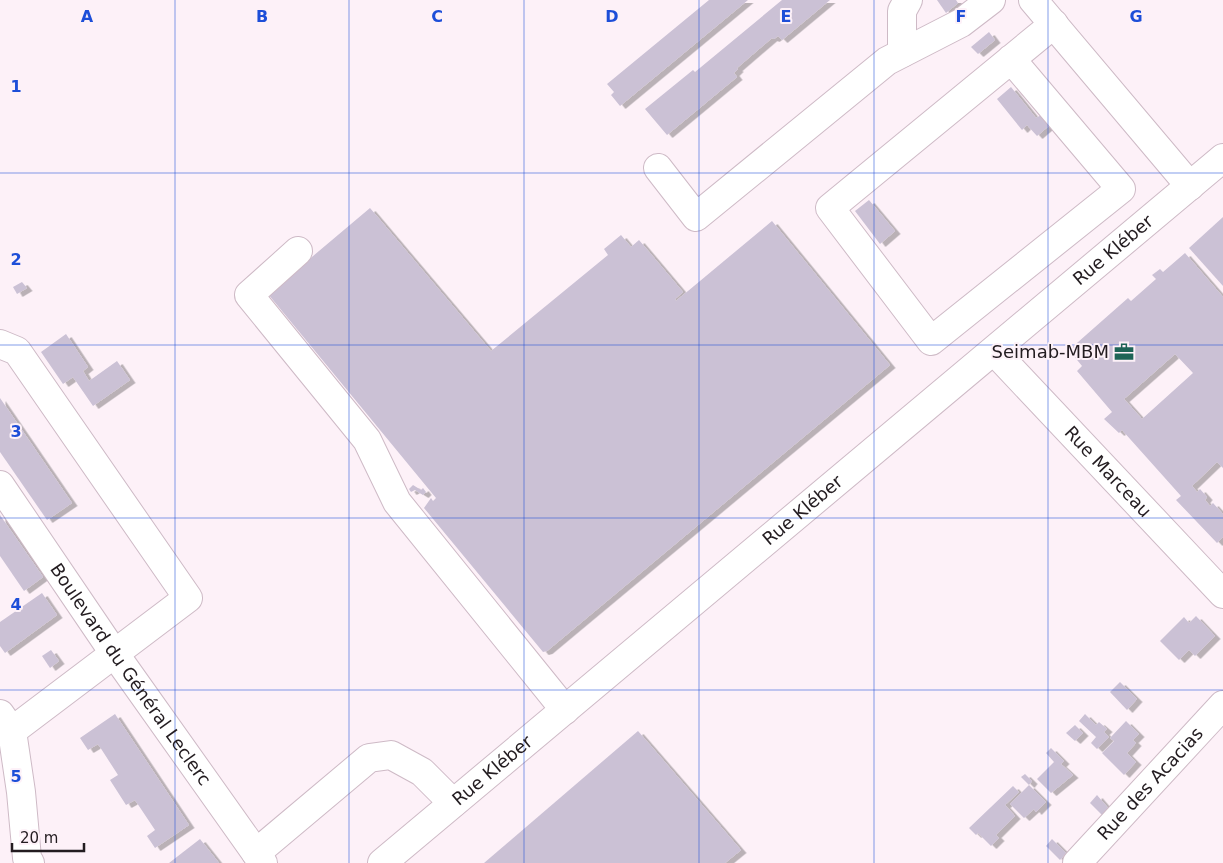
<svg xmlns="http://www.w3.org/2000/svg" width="1223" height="863" viewBox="0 0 1223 863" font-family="'DejaVu Sans',sans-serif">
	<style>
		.building { fill: #cbc1d5; fill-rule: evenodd; filter: url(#shadow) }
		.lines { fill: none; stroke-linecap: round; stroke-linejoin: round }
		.minor-casing { stroke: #cebac6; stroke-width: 30 }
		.minor { stroke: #fff; stroke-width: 28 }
		.grid { fill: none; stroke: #1d4ed8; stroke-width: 1; stroke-opacity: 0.55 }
		.labels { text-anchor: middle; stroke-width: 4; stroke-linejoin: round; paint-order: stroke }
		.street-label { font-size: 18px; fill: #231c20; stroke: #fdf1f8 }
		.poi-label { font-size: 18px; fill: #231c20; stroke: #fdf1f8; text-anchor: end }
		.grid-label { font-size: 16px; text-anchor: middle; font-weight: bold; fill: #1d4ed8; stroke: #fdf1f8; stroke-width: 4; stroke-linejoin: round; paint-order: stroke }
	</style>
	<defs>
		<filter id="shadow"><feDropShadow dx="5.5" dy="3" stdDeviation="0" flood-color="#0004"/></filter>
	</defs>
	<rect width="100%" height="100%" fill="#fdf1f8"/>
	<g class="building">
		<path d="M709,0h39l-128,106 -9,-11 3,-3 -7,-8z"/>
		<path d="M782,0h48l-48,40 -4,-4 -4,3 -2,-1 -35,30 1,1 -4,4 3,4 -70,58 -22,-26 48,-39 2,2z"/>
		<path d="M937,0h19l2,3 -12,10z"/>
		<path d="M989,32l6,8 -17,14 -7,-7z"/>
		<path d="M1011,87l25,31 7,-4 8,10 -14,12 -10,-11 -5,5 -25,-31z"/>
		<path d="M869,200l26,31 -15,13 -25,-33z"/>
		<path d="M370,208l121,143 117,-96 -4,-6 17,-14 10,12 8,-7 44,52 -8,7 1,2 96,-80 118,144 -343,286 -4,1 -119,-144 7,-10 2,3 3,-3 -168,-204z"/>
		<path d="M1223,217v69l-34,-38z"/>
		<path d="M1185,253l38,44v171l-6,-6 -25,24 5,6 3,-3 7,8 -2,3 5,6 3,-3 10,11v23l-6,6 -41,-43 5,-4 -59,-66 -3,3 -15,-14 8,-7 -35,-41 5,-5 -13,-16 59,-52 3,3 25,-22 -4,-4 8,-6 3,3zM1175,354l18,19 -51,46 -18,-20z"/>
		<path d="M22,282l5,6 -10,6 -4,-7z"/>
		<path d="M66,334l22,33 -5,4 6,10 28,-20 13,19 -37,26 -20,-29 -10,7 -22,-32z"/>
		<path d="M0,398l72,105 -25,17 -47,-68z"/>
		<path d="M413,485l8,5 2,-2 3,4 -3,3 -8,-5 -4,2 -2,-3z"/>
		<path d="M0,515l43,62 -19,14 -24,-35z"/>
		<path d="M42,593l15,22 -52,38 -5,-7v-24z"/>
		<path d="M1196,616l19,20 -20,20 -6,-6 -10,10 -19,-19 24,-24 5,6z"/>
		<path d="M51,650l8,11 -9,7 -8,-12z"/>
		<path d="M1120,682l17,17 -10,11 -17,-18z"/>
		<path d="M115,714l74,111 -34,23 -8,-12 8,-6 -20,-30 -9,5 -16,-25 8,-5 -20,-31 -10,6 -8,-12z"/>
		<path d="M1085,714l11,11 3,-3 8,7 -3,3 5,5 -12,12 -6,-6 5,-6 -17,-16z"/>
		<path d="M1126,721l13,13 -6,6 3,3 -9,10 9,9 -12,13 -22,-22 12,-12 -4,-3z"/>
		<path d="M1075,725l8,8 -8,8 -9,-8z"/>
		<path d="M638,731l103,119 -16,13h-241z"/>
		<path d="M1051,748l13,13 -3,3 12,11 -22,18 -14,-14 17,-17 -8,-9z"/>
		<path d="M1025,774l7,7 -3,4 -8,-8z"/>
		<path d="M1029,785l17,17 -10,10 -2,-3 -10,9 -14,-14z"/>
		<path d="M1013,786l6,6 -14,13 10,11 -19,19 3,3 -8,8 -13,-13 -2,2 -7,-7z"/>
		<path d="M1097,795l11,13 -6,7 -12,-12z"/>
		<path d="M200,839l19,24h-50z"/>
		<path d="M1052,839l14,14 -6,7 -14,-14z"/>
	</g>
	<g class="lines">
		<defs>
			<g id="minor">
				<path d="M1033,0l157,186"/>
				<path d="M902,53v-42l6,-11"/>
				<path d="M1011,59l110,130 -190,152 -101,-133 224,-184"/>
				<path d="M658,168l38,49 191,-156 74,-38 30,-23"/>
				<path d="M298,251l-49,44 118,145 30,62 168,208"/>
				<path d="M0,344l17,7 171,247 -176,133"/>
				<path id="s1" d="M994,351l229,243"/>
				<path id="s2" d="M0,485l114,168 149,210"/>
				<path d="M0,714l12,17 9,61 6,66 3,5"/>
				<path d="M256,853l113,-95 22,-3 31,17 31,31"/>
				<path id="s3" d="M382,863l841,-705"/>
				<path id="s4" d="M1077,863l146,-158"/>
			</g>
		</defs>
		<use href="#minor" class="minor-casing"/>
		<use href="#minor" class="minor"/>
	</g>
	<path class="grid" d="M175,0v863M349,0v863M524,0v863M699,0v863M874,0v863M1048,0v863M0,173h1223M0,345h1223M0,518h1223M0,690h1223"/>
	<defs>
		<symbol id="office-bare" viewBox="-9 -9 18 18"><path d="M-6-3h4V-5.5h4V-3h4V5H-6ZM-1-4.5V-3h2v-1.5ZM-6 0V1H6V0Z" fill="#1e6456" stroke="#fdf1f8" stroke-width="2.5" paint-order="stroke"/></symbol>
	</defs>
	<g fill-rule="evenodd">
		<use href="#office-bare" x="1110" y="338" width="28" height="28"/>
	</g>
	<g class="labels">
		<g class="street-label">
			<text dy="6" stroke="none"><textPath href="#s3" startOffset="954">Rue Kléber</textPath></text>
			<text dy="6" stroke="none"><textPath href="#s1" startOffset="166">Rue Marceau</textPath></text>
			<text dy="6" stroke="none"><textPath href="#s3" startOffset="549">Rue Kléber</textPath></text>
			<text dy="6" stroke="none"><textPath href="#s2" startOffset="230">Boulevard du Général Leclerc</textPath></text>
			<text dy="6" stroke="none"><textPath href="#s3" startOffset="144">Rue Kléber</textPath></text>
			<text dy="6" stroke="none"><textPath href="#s4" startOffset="108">Rue des Acacias</textPath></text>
		</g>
		<g class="poi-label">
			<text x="1109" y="358">Seimab-MBM</text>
		</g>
	</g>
	<g class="grid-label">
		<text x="87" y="22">A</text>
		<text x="262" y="22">B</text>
		<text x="437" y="22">C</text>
		<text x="612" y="22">D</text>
		<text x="786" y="22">E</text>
		<text x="961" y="22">F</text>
		<text x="1136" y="22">G</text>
		<text x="16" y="92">1</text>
		<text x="16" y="265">2</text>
		<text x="16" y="437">3</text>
		<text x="16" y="610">4</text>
		<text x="16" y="782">5</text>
	</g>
	<path d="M12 843v8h72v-8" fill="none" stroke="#231c20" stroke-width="2.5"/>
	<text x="20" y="843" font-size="15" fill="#231c20" stroke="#fdf1f8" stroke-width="4" paint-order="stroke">20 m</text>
</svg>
